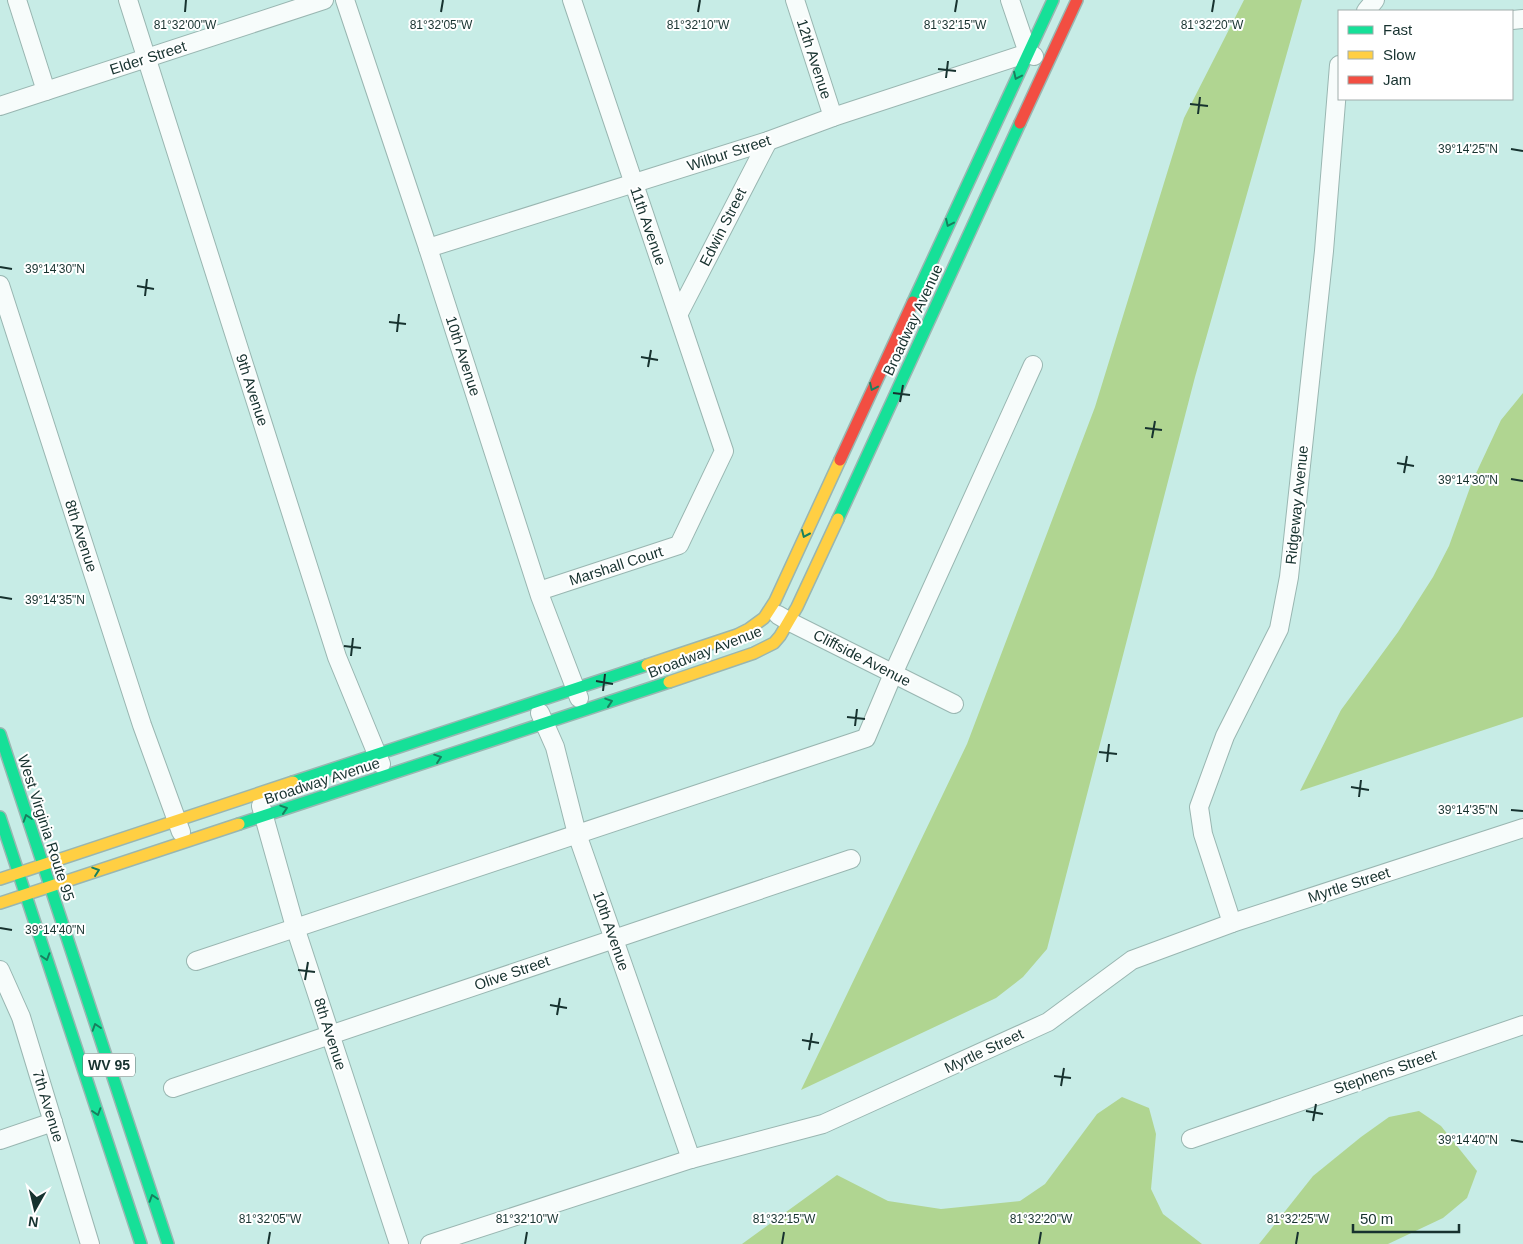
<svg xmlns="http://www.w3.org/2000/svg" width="1523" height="1244" viewBox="0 0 1523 1244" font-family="Arial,sans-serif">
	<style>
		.forest { fill: #b0d591 }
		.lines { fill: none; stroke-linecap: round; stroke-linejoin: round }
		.street-casing { stroke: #99b6b1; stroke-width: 20 }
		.fast-casing { stroke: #99b6b1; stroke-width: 14 }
		.slow-casing { stroke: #99b6b1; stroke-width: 14 }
		.jam-casing { stroke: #99b6b1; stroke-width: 14 }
		.street { stroke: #f7fcfb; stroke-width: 18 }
		.fast { stroke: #16e098; stroke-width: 11 }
		.slow { stroke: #ffcf43; stroke-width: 11 }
		.jam { stroke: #f24e42; stroke-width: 11 }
		.oneway { stroke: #17805e }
		.ticks { fill: none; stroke: #17322f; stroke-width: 2 }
		.labels { text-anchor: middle; stroke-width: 4; stroke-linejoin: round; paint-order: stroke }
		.shield { fill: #fff; stroke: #5d706d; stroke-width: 1 }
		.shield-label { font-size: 14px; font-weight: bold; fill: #17322f }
		.street-label { font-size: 15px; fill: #17322f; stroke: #fff }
		.ticks-label { font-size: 12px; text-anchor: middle; fill: #17322f; stroke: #fff; stroke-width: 4; stroke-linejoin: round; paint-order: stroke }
	</style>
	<rect width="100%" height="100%" fill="#c7ece6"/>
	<g class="forest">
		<path d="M1244,0h58l-107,377 -148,572 -24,28 -27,21 -195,92 166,-346 128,-337 89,-289z"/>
		<path d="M1523,393v324l-223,74 41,-81 57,-78 35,-55 16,-31 23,-64 29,-62z"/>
		<path d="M1122,1097l27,11 7,26 -5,55 12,25 39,30h-460l95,-69 51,26 53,8 79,-8 25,-17 52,-70z"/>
		<path d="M1419,1111l22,15 36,45 -10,27 -24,20 -55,26h-129l54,-68 48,-39 28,-20z"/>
	</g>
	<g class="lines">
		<defs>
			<g id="street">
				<path d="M17,0l29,91"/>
				<path d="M128,0l209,657 44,107"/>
				<path d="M345,0l83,248 112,348 39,102"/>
				<path d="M795,0l38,117"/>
				<path d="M1010,0l18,53 6,3"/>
				<path d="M1366,11l9,-11"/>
				<path d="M1512,20l11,-1"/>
				<path d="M0,106l324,-106"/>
				<path d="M428,248l340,-107 65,-24 195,-64"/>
				<path d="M0,285l142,440 39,107"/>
				<path d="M679,313l89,-172"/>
				<path d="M539,591l140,-46 45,-94 -152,-451"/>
				<path d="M778,615l12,7 164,82"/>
				<path d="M540,713l15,34 22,87 114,325"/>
				<path d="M261,806l34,121 104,317"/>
				<path d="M1232,923l-29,-89 -4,-27 26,-71 54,-107 10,-52 35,-326 15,-186"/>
				<path d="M196,961l670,-223 27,-64 140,-309"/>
				<path d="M0,970l21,47 69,227"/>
				<path d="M173,1088l678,-229"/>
				<path d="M1191,1139l332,-114"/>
				<path d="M0,1140l53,-18"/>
				<path d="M430,1244l261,-85 132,-35 225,-102 84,-62 100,-37 291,-95"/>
			</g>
			<g id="fast">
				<path d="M913,302l140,-302"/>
				<path d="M838,519l182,-396"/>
				<path d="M0,734l168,510"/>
				<path d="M293,782l354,-117"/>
				<path d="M0,817l141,427"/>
				<path d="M239,824l430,-142"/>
			</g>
			<g id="slow">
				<path d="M647,665l90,-30 12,-6 15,-11 11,-17 65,-141"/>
				<path d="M669,682l85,-29 20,-10 6,-7 17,-29 41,-88"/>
				<path d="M0,879l293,-97"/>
				<path d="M0,903l239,-79"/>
			</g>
			<g id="jam">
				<path d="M1020,123l57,-123"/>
				<path d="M840,460l73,-158"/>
			</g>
		</defs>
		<use href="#street" class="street-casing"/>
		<use href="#fast" class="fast-casing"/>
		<use href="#slow" class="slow-casing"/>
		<use href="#jam" class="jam-casing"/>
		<use href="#street" class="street"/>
		<use href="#fast" class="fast"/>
		<use href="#slow" class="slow"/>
		<use href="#jam" class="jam"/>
	</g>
	<defs><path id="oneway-chevron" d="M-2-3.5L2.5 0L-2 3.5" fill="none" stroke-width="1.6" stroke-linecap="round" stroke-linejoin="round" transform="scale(1.25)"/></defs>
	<g class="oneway">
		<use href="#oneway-chevron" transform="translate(1017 76) rotate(115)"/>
		<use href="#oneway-chevron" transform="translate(949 223) rotate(115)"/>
		<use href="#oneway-chevron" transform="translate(873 387) rotate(115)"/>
		<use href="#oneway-chevron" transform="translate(805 534) rotate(114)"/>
		<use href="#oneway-chevron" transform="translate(609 702) rotate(-18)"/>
		<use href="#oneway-chevron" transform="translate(438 758) rotate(-19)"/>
		<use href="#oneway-chevron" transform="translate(284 809) rotate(-18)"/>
		<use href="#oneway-chevron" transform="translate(27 818) rotate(-108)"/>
		<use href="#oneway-chevron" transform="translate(96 871) rotate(-19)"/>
		<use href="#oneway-chevron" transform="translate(46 957) rotate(72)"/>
		<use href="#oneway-chevron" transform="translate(96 1027) rotate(-108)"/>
		<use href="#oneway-chevron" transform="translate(97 1112) rotate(72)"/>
		<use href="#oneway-chevron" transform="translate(153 1198) rotate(-108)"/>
	</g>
	<path class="ticks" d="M185,12l1,-12M441,12l2,-12M698,12l2,-12M955,12l2,-12M1212,12l2,-12M938,69l18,2M946,78l2,-17M1190,104l18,2M1198,114l2,-17M1511,149l12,2M0,267l12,2M137,286l17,3M145,296l2,-17M389,322l17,2M397,332l2,-18M641,357l17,3M648,367l3,-17M893,393l17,2M900,402l3,-17M1145,428l17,2M1152,438l3,-17M1397,463l17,3M1404,473l3,-17M1511,479l12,2M0,597l12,2M344,646l17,2M351,656l2,-18M596,681l17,3M603,691l2,-17M847,717l18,2M855,726l2,-17M1099,752l18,2M1107,762l2,-18M1351,787l18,3M1359,797l2,-17M1511,810l12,1M0,928l12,2M298,970l17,2M305,980l3,-18M550,1005l17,3M557,1015l3,-17M802,1040l17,3M809,1050l3,-17M1054,1076l17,2M1061,1086l3,-18M1306,1111l17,3M1313,1121l3,-17M1511,1140l12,2M268,1244l2,-12M525,1244l2,-12M782,1244l2,-12M1039,1244l2,-12M1296,1244l2,-12"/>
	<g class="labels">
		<rect class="shield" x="83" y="1053.5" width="52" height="23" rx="4"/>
		<g class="shield-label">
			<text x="109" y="1070">WV 95</text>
		</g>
		<g class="street-label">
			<text transform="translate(148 58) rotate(-18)" y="5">Elder Street</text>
			<text transform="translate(814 59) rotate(72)" y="5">12th Avenue</text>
			<text transform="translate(729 153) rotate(-18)" y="5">Wilbur Street</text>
			<text transform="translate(648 226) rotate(71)" y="5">11th Avenue</text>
			<text transform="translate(723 227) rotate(-63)" y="5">Edwin Street</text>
			<text transform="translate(913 320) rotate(-65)" y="5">Broadway Avenue</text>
			<text transform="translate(463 356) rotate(72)" y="5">10th Avenue</text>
			<text transform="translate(252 390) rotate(72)" y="5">9th Avenue</text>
			<text transform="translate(1297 505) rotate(-84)" y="5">Ridgeway Avenue</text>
			<text transform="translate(81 536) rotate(72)" y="5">8th Avenue</text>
			<text transform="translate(616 566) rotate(-18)" y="5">Marshall Court</text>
			<text transform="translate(705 652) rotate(-21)" y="5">Broadway Avenue</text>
			<text transform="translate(862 658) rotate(27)" y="5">Cliffside Avenue</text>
			<text transform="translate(322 781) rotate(-18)" y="5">Broadway Avenue</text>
			<text transform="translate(46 828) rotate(72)" y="5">West Virginia Route 95</text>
			<text transform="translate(1349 885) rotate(-18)" y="5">Myrtle Street</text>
			<text transform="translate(611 931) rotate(71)" y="5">10th Avenue</text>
			<text transform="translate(512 973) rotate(-19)" y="5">Olive Street</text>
			<text transform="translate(330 1034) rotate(72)" y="5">8th Avenue</text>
			<text transform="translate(984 1051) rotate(-25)" y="5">Myrtle Street</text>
			<text transform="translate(1385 1072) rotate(-19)" y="5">Stephens Street</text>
			<text transform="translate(48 1106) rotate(73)" y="5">7th Avenue</text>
		</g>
	</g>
	<g class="ticks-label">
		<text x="185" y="29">81°32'00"W</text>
		<text x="441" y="29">81°32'05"W</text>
		<text x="698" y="29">81°32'10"W</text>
		<text x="955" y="29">81°32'15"W</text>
		<text x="1212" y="29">81°32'20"W</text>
		<text x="1468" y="153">39°14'25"N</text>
		<text x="55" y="273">39°14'30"N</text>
		<text x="1468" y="484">39°14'30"N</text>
		<text x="55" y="604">39°14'35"N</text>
		<text x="1468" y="814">39°14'35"N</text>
		<text x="55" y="934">39°14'40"N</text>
		<text x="1468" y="1144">39°14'40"N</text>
		<text x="270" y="1223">81°32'05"W</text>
		<text x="527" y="1223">81°32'10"W</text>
		<text x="784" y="1223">81°32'15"W</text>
		<text x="1041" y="1223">81°32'20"W</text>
		<text x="1298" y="1223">81°32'25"W</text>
	</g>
	<rect x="1338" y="10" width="175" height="90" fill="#ffffff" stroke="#a2adac"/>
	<rect x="1348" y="26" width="25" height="8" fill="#16e098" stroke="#a2adac"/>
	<text x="1383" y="35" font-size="15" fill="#17322f">Fast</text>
	<rect x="1348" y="51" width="25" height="8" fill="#ffcf43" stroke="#a2adac"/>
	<text x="1383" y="60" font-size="15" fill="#17322f">Slow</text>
	<rect x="1348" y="76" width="25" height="8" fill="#f24e42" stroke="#a2adac"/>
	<text x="1383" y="85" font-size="15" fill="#17322f">Jam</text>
	<g transform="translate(35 1209) rotate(188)" stroke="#ffffff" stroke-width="4" paint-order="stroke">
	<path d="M0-4L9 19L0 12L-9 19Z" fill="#17322f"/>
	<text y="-8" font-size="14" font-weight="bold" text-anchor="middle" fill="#17322f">N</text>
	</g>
	<path d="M1353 1224v8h106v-8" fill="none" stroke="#17322f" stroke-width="2.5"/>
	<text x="1360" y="1224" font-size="15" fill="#17322f" stroke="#ffffff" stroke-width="4" paint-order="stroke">50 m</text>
</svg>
